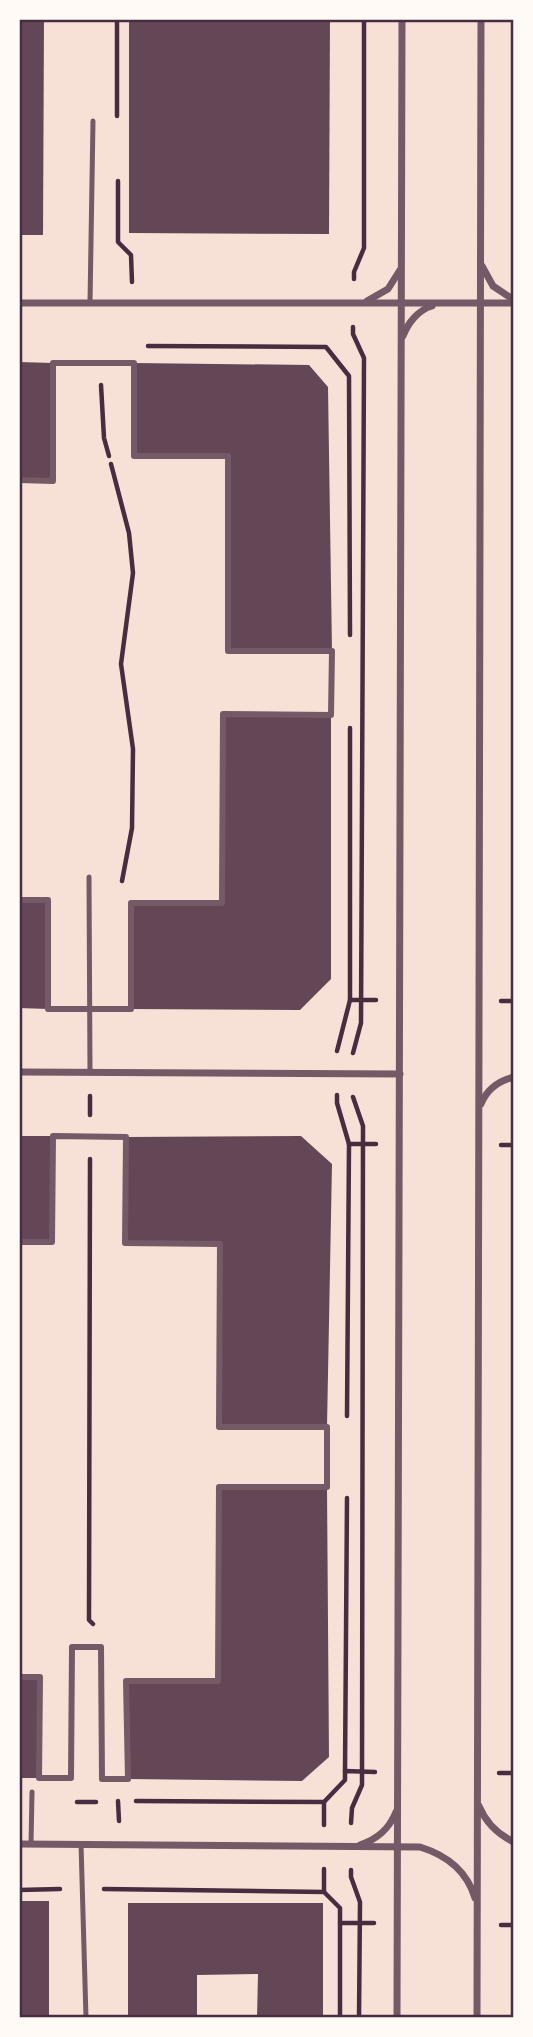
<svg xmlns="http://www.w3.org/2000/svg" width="533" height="2037" viewBox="0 0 533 2037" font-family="Rubik,sans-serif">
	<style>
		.building { fill: #644757 }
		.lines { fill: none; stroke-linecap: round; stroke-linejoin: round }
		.path { stroke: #4a2c40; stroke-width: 4.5 }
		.service { stroke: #755966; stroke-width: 5 }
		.pedestrian { stroke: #755966; stroke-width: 6 }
		.minor { stroke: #755966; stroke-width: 7 }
		.neatline { fill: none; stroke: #4a2c40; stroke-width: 2.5 }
	</style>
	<rect width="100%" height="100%" fill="#f7e1d7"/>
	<g class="building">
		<path d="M19,19h25l-1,216h-24z"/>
		<path d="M129,19h201l-1,215 -200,-1z"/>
		<path d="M19,362l34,1v118l-34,-1z"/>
		<path d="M134,363l175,2 19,22 4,264h-104v-195h-94z"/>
		<path d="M223,714l108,1v264l-31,31 -169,-1v-106h91z"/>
		<path d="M19,900h29v109l-29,-1z"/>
		<path d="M19,1136h34l-1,106h-33z"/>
		<path d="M301,1136l31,28 -5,263h-108l1,-183 -95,-1 1,-106z"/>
		<path d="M219,1487h108l2,270 -27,24 -174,-2 -2,-98h92z"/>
		<path d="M19,1677h21l-1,101h-20z"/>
		<rect x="19" y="1901" width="30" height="117"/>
		<path d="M128,1903h195v115h-66l1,-44 -61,1v43h-69z"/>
	</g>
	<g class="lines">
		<g class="path">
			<path d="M117,19v97"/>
			<path d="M118,181v61l13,13 1,27"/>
			<path d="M354,279v-7l10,-24v-229"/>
			<path d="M148,346l178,1 23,29 1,259"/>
			<path d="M101,385l3,53 5,18"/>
			<path d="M111,464l18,69 4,40 -12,91 12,85 -1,79 -10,53"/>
			<path d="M350,1000v-272"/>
			<path d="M501,1001h13"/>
			<path d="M337,1051l13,-51h26"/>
			<path d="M353,1053l8,-30 3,-665 -11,-24v-7"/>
			<path d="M337,1095v8l12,41h27"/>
			<path d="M90,1096v19"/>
			<path d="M501,1145h13"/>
			<path d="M90,1159l-1,461 4,4"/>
			<path d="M347,1416l2,-272"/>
			<path d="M345,1771l2,-273"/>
			<path d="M499,1773h15"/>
			<path d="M118,1801l1,20"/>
			<path d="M136,1801l188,1 21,-22v-9l30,1"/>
			<path d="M77,1802h19"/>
			<path d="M324,1802v23"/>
			<path d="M351,1823l1,-15 10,-23 1,-659 -10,-29"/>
			<path d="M324,1869v23"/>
			<path d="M351,1870v7l9,25 -1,116"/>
			<path d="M104,1889l220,3 16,16v15"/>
			<path d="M19,1890l41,-1"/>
			<path d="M501,1925h13"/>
			<path d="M340,2018v-95h34"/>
		</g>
		<g class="service">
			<path d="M90,303l3,-182"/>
			<path d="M89,877l1,195"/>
			<path d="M31,1844l1,-52"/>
			<path d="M81,1844l5,174"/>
		</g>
		<g class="pedestrian">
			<path d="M19,480l34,1v-118h81v93h94v195h104l-1,64 -108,-1 -1,189h-91v106h-83v-109h-29"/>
			<path d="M19,1242h33l1,-106 73,1 -1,106 95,1 -1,183h108v60h-108l-1,194h-92l2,98h-26l-1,-132h-29l-1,131h-32l1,-101h-21"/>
		</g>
		<g class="minor">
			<path d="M482,266l11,20 21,14"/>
			<path d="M367,301l21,-12 12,-19"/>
			<path d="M19,303h495"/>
			<path d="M403,336c5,-13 15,-26 29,-30"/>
			<path d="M19,1072l381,2"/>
			<path d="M481,1104c6,-15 17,-23 33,-27"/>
			<path d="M479,1806c7,17 18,28 35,36"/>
			<path d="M19,1844l401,3c26,8 47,24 55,51"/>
			<path d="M360,1845c18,-6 29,-16 36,-33"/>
			<path d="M397,2018l5,-1999"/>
			<path d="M477,2018l4,-1999"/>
		</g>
	</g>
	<rect width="533" height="2037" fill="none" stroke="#fffaf5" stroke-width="42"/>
	<rect x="21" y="21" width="491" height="1995" class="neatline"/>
</svg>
